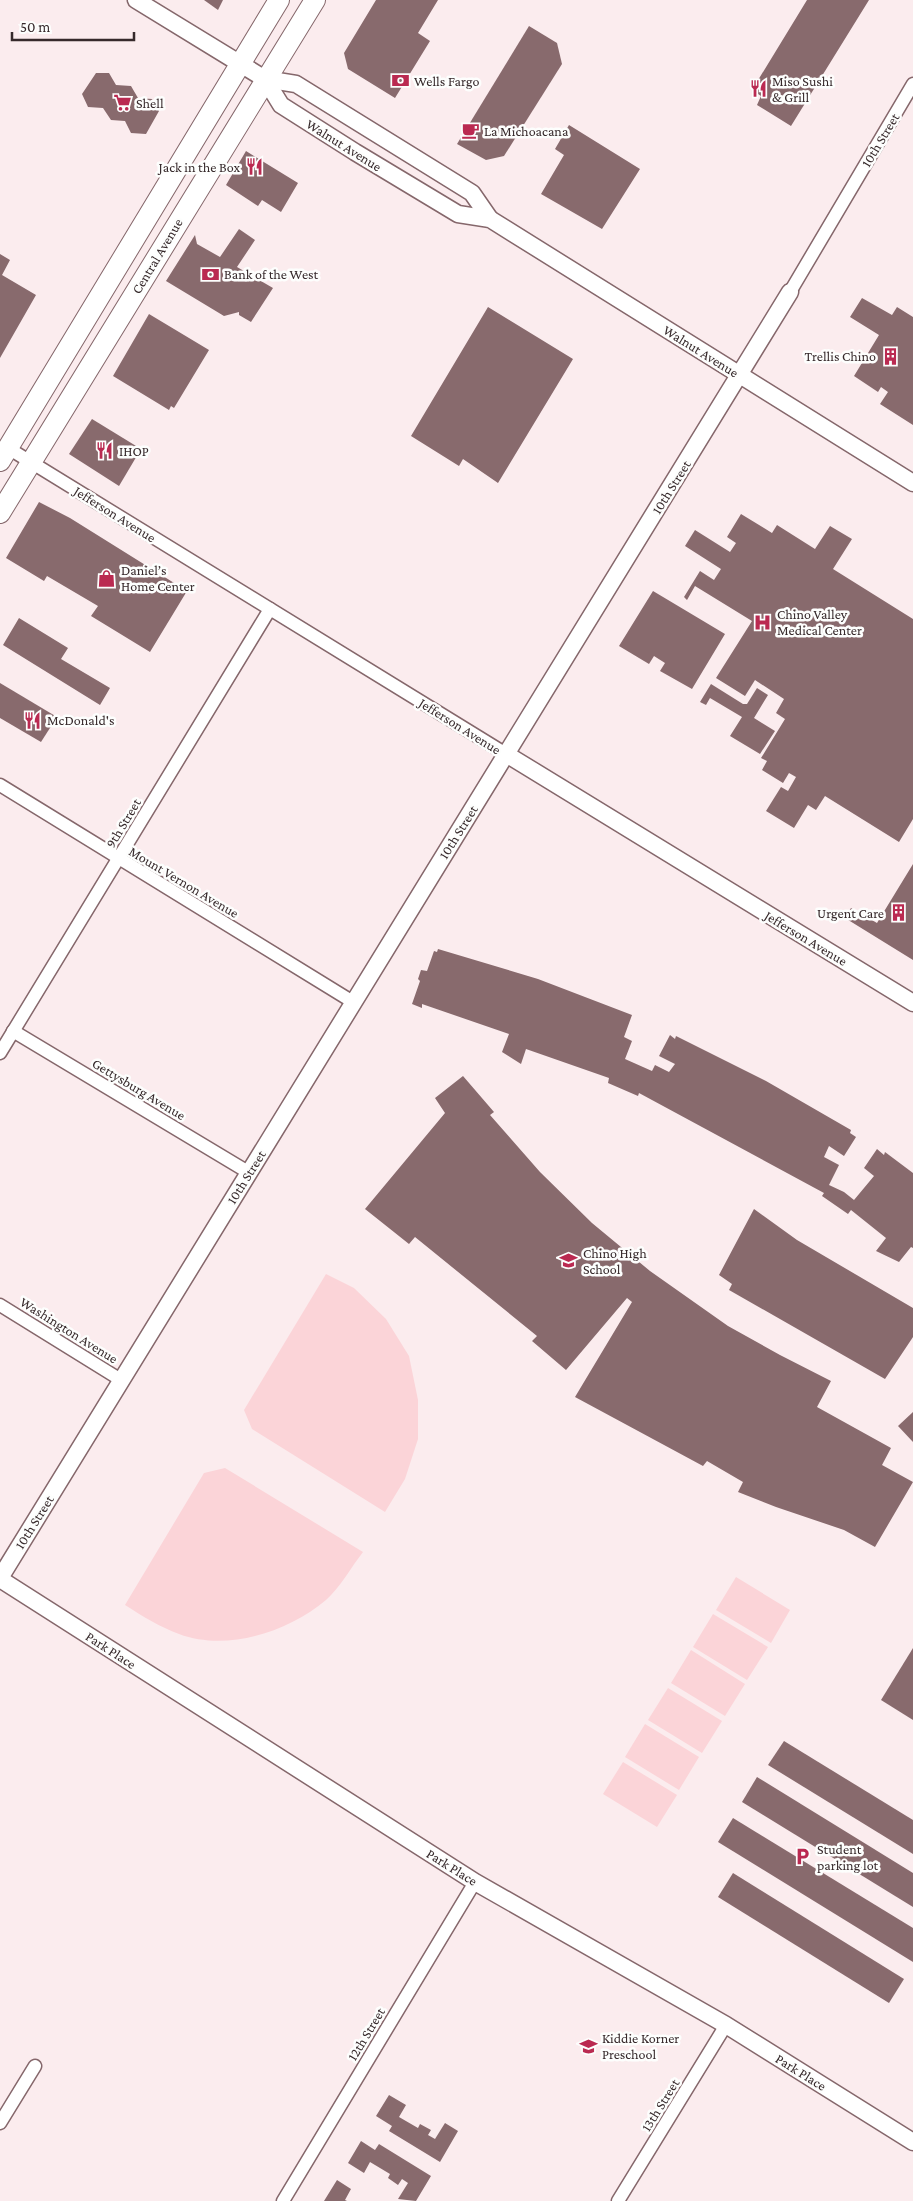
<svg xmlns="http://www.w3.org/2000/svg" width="913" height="2201" viewBox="0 0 913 2201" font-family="'Crimson Pro',serif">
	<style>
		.green { fill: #fbd4d8 }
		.building { fill: #886a6d }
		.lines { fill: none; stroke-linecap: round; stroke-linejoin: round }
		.minor-casing { stroke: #85676b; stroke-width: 15 }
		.tertiary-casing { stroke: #85676b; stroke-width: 19 }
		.primary-casing { stroke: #85676b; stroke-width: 22 }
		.minor { stroke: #fff; stroke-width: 12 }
		.tertiary { stroke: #fff; stroke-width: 16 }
		.primary { stroke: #fff; stroke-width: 20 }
		.labels { text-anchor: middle; stroke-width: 5; stroke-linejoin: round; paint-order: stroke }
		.poi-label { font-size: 14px; fill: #36292b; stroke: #fdfefd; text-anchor: start }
		.street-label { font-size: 14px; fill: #36292b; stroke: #fdfefd }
	</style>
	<rect width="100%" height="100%" fill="#fbecee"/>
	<g class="green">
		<path d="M326,1274l28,14 32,31 23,37 9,44v39l-13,40 -20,33 -133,-83 -8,-19z"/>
		<path d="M225,1468l138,84c-11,14 -24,37 -37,48 -38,32 -99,52 -147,34 -19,-7 -37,-18 -54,-29l79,-132z"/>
		<path d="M736,1577l54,33 -19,33 -55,-33z"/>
		<path d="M713,1614l55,33 -21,33 -54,-33z"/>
		<path d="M691,1650l54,34 -20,32 -54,-33z"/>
		<path d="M668,1688l54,33 -20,32 -54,-33z"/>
		<path d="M645,1724l54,33 -20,33 -54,-33z"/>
		<path d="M623,1762l54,33 -20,32 -54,-33z"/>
	</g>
	<g class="building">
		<path d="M204,0h19l-5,10z"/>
		<path d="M376,0h62l-20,33 12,8 -35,57 -47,-29 -4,-16z"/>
		<path d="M807,0h62l-78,126 -34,-21 4,-9 -9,-6z"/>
		<path d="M529,26l28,17 5,21 -58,92 -18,4 -29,-16z"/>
		<path d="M96,73h13l7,12 15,1 7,12 14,1 7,12 -13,23 -15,-1 -6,-12 -14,-1 -8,-12 -15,-1 -6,-13z"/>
		<path d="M569,125l71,44 -38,60 -61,-35 23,-39 -9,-6z"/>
		<path d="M246,151l52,32 -17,29 -19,-12 -4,6 -32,-21z"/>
		<path d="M239,229l16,11 -18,27 36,21 -22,34 -12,-7v-3l-15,4 -58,-35 29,-46 2,9 23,13z"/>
		<path d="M0,254l10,6 -8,15 34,20 -36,63z"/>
		<path d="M862,298l30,17 5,-8 16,10v108l-33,-21 8,-12 -7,-5 -3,5 -24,-16 25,-41 -29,-18z"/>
		<path d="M488,307l85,52 -75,124 -35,-24 -4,7 -48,-30z"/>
		<path d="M149,314l60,36 -35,58 -3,-2 -2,4 -56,-34z"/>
		<path d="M92,419l49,30 -22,37 -50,-32z"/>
		<path d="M39,502l31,16 117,73 -37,61 -59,-36 7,-10 -51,-30 -3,5 -38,-23z"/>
		<path d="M741,514l31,19 5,-8 38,24 15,-23 22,13 -19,30 80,50v200l-14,23 -74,-46 -9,14 -8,-5 -14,23 -28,-17 15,-24 7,4 8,-14 -7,-4 -6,10 -21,-13 5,-9 -6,-3 24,-39 -9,-6 8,-14 -29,-19 -10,16 -29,-18 36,-57 -57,-35 -8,14 -3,-3 16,-26 14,9 7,-11 -36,-23 10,-16 35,22 6,-9 -9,-6z"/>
		<path d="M653,591l72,43 -33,55 -32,-18 5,-8 -11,-7 -5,8 -30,-18z"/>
		<path d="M19,618l49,30 -7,11 49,29 -10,17 -97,-60z"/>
		<path d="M0,683l57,34 -16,25 -41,-24z"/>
		<path d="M711,684l32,20h4l10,-16 11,7 -14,23 21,13 -15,23 -30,-18 12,-19 -32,-19 -4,7 -6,-3z"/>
		<path d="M913,864v96l-68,-42 6,-10 26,15z"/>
		<path d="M438,949l100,30 94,36 -8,22 8,4 -7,18 27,12 3,-6 14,7 6,-8 -16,-8 11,-21 5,4 1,-3 90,45 85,49 -1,3 6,4 -12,19 -15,-10 -5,11 15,8 -10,20 15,7 10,8 20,-24 -10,-8 13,-19 7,6 1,-3 28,21v75l-2,-1 -12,15 -23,-11 10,-13 -35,-28 -3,4 -26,-18 2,-3 -185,-100 -1,3 -30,-13 1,-5 -83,-29 -5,15 -19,-12 7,-18 -87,-30v4l-10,-4 8,-23 -2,-2 3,-9 6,1 7,-20 3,1z"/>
		<path d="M463,1076l31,36 -4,3 50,57 52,51 58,48 78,55 52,29 51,26 -14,26 74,41 -9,17 31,17 -38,65 -31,-17 -68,-23 -38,-15 5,-10 -36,-21 -4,5 -128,-69 57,-95 -5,-4 -61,72 -34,-29 5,-5 -122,-99 -6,7 -44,-35 80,-96 -10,-15z"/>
		<path d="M754,1209l43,31 116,68v29l-28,42 -156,-89 3,-6 -13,-9z"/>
		<path d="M913,1412v30l-15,-16z"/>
		<path d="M913,1648v72l-32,-20z"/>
		<path d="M784,1741l129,79v34l-145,-89z"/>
		<path d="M757,1777l156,96v34l-171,-105z"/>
		<path d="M733,1818l180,110v34l-195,-120z"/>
		<path d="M733,1873l171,106 -15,24 -171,-106z"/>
		<path d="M389,2095l17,10 -7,12 19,11 2,-4 11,6 -3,5 7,4 10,-16 13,8 -18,31 -51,-31 3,-5 -16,-10z"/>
		<path d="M361,2141l14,9 4,-6 52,32 -15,25 -18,-2 10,-16 -6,-4 -4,6 -10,-7 2,-4 -20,-12 -6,11 -16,-10z"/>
		<path d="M337,2180l14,9 -6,11 2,1h-23z"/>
	</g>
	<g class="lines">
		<defs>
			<g id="minor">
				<path d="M790,292l123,-208"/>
				<path d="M8,448l498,306"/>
				<path d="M0,785l353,217"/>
				<path d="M13,1031l235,141"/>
				<path d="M0,1053l270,-444"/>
				<path d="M0,1305l121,75"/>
				<path d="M0,2123l35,-57"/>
				<path d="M283,2201l192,-319"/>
				<path d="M618,2201l108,-176"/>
			</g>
			<g id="tertiary">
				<path d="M136,0l129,79 31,5 176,109 18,26"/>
				<path d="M265,79l16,26 74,47 103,62 32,5 423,264"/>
				<path d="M506,754l407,249"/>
				<path d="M0,1578l790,-1286"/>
				<path d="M0,1579l475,303 251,143 187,117"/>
			</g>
			<g id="primary">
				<path d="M0,461l279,-461"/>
				<path d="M0,513l315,-513"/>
			</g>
		</defs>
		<use href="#minor" class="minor-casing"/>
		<use href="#tertiary" class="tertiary-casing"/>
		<use href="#primary" class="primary-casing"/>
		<use href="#minor" class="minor"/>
		<use href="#tertiary" class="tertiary"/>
		<use href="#primary" class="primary"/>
	</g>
	<defs>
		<symbol id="bank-bare" viewBox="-9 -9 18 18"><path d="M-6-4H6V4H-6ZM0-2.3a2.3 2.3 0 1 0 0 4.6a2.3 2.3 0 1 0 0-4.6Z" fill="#ba2a51" stroke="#fdfefd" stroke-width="2.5" paint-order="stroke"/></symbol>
		<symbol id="restaurant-bare" viewBox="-9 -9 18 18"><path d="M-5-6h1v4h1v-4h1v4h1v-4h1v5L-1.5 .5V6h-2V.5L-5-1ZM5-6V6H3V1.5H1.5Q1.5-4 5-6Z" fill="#ba2a51" stroke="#fdfefd" stroke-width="2.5" paint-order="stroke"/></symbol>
		<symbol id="supermarket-bare" viewBox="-9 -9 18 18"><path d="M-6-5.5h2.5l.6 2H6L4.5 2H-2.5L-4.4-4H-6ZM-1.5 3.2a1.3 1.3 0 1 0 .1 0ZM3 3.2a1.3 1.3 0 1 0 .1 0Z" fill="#ba2a51" stroke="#fdfefd" stroke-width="2.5" paint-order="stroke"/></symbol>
		<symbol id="cafe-bare" viewBox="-9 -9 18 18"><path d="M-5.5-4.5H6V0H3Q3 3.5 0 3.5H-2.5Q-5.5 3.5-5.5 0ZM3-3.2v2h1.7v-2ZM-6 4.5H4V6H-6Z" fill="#ba2a51" stroke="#fdfefd" stroke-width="2.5" paint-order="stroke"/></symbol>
		<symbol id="building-bare" viewBox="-9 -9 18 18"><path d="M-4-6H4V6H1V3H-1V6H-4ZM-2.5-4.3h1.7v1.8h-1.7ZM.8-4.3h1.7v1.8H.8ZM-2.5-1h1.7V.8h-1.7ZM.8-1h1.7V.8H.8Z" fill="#ba2a51" stroke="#fdfefd" stroke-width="2.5" paint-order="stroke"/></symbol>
		<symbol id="shop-bare" viewBox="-9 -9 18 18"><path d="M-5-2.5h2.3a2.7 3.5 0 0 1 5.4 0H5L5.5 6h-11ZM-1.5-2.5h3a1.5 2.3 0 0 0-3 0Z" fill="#ba2a51" stroke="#fdfefd" stroke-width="2.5" paint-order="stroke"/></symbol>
		<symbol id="hospital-bare" viewBox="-9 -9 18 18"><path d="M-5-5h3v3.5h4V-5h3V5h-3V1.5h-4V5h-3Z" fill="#ba2a51" stroke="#fdfefd" stroke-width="2.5" paint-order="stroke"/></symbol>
		<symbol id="school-bare" viewBox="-9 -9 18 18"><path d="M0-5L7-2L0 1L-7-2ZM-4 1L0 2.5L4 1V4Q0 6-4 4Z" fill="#ba2a51" stroke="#fdfefd" stroke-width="2.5" paint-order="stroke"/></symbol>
		<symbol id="parking-bare" viewBox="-9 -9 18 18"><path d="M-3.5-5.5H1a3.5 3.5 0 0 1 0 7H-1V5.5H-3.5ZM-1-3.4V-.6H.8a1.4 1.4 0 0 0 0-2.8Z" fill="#ba2a51" stroke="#fdfefd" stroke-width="2.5" paint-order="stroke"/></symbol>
	</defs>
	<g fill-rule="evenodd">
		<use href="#bank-bare" x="388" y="68" width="25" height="25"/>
		<use href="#restaurant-bare" x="746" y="76" width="25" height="25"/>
		<use href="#supermarket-bare" x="110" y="90" width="25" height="25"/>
		<use href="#cafe-bare" x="458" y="118" width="25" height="25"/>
		<use href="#restaurant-bare" x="242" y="154" width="25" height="25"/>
		<use href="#bank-bare" x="198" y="262" width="25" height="25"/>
		<use href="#building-bare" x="878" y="344" width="25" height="25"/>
		<use href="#restaurant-bare" x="92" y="438" width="25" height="25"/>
		<use href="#shop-bare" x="94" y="566" width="25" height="25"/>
		<use href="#hospital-bare" x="750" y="610" width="25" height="25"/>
		<use href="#restaurant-bare" x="20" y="708" width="25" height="25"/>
		<use href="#building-bare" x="886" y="900" width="25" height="25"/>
		<use href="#school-bare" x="556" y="1248" width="25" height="25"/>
		<use href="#parking-bare" x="790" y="1844" width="25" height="25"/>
		<use href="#school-bare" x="576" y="2034" width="25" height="25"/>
	</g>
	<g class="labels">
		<g class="poi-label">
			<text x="414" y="86">Wells Fargo</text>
			<text x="772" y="86">Miso Sushi<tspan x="772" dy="16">&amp; Grill</tspan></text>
			<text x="136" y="108">Shell</text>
			<text x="484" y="136">La Michoacana</text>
			<text x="240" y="172" text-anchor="end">Jack in the Box</text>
			<text x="224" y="279">Bank of the West</text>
			<text x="876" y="361" text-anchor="end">Trellis Chino</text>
			<text x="119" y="456">IHOP</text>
			<text x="121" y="575">Daniel’s<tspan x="121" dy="16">Home Center</tspan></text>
			<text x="777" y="619">Chino Valley<tspan x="777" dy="16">Medical Center</tspan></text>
			<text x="47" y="725">McDonald's</text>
			<text x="884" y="918" text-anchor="end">Urgent Care</text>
			<text x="583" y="1258">Chino High<tspan x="583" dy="16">School</tspan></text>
			<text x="817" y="1854">Student<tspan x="817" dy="16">parking lot</tspan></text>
			<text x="602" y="2043">Kiddie Korner<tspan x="602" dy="16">Preschool</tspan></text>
		</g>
		<g class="street-label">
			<text transform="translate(880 140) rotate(-59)" y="5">10th Street</text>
			<text transform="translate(344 145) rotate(32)" y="5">Walnut Avenue</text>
			<text transform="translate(157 256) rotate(-59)" y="5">Central Avenue</text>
			<text transform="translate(701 351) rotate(32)" y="5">Walnut Avenue</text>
			<text transform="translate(671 487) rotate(-58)" y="5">10th Street</text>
			<text transform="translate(115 514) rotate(32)" y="5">Jefferson Avenue</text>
			<text transform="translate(460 726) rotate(32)" y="5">Jefferson Avenue</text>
			<text transform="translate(123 823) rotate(-59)" y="5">9th Street</text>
			<text transform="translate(458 832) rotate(-58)" y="5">10th Street</text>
			<text transform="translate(184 882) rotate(31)" y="5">Mount Vernon Avenue</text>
			<text transform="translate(806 938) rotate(31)" y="5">Jefferson Avenue</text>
			<text transform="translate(139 1089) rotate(31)" y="5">Gettysburg Avenue</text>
			<text transform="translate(246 1177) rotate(-58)" y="5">10th Street</text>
			<text transform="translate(69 1330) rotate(32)" y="5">Washington Avenue</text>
			<text transform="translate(34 1522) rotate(-58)" y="5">10th Street</text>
			<text transform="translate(111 1650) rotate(33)" y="5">Park Place</text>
			<text transform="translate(452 1867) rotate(32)" y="5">Park Place</text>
			<text transform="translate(366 2034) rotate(-59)" y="5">12th Street</text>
			<text transform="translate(801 2072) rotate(32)" y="5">Park Place</text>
			<text transform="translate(660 2105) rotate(-58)" y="5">13th Street</text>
		</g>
	</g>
	<path d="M12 32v8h122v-8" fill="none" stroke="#36292b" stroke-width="2.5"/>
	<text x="20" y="32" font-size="15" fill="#36292b" stroke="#fdfefd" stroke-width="4" paint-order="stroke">50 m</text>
</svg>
